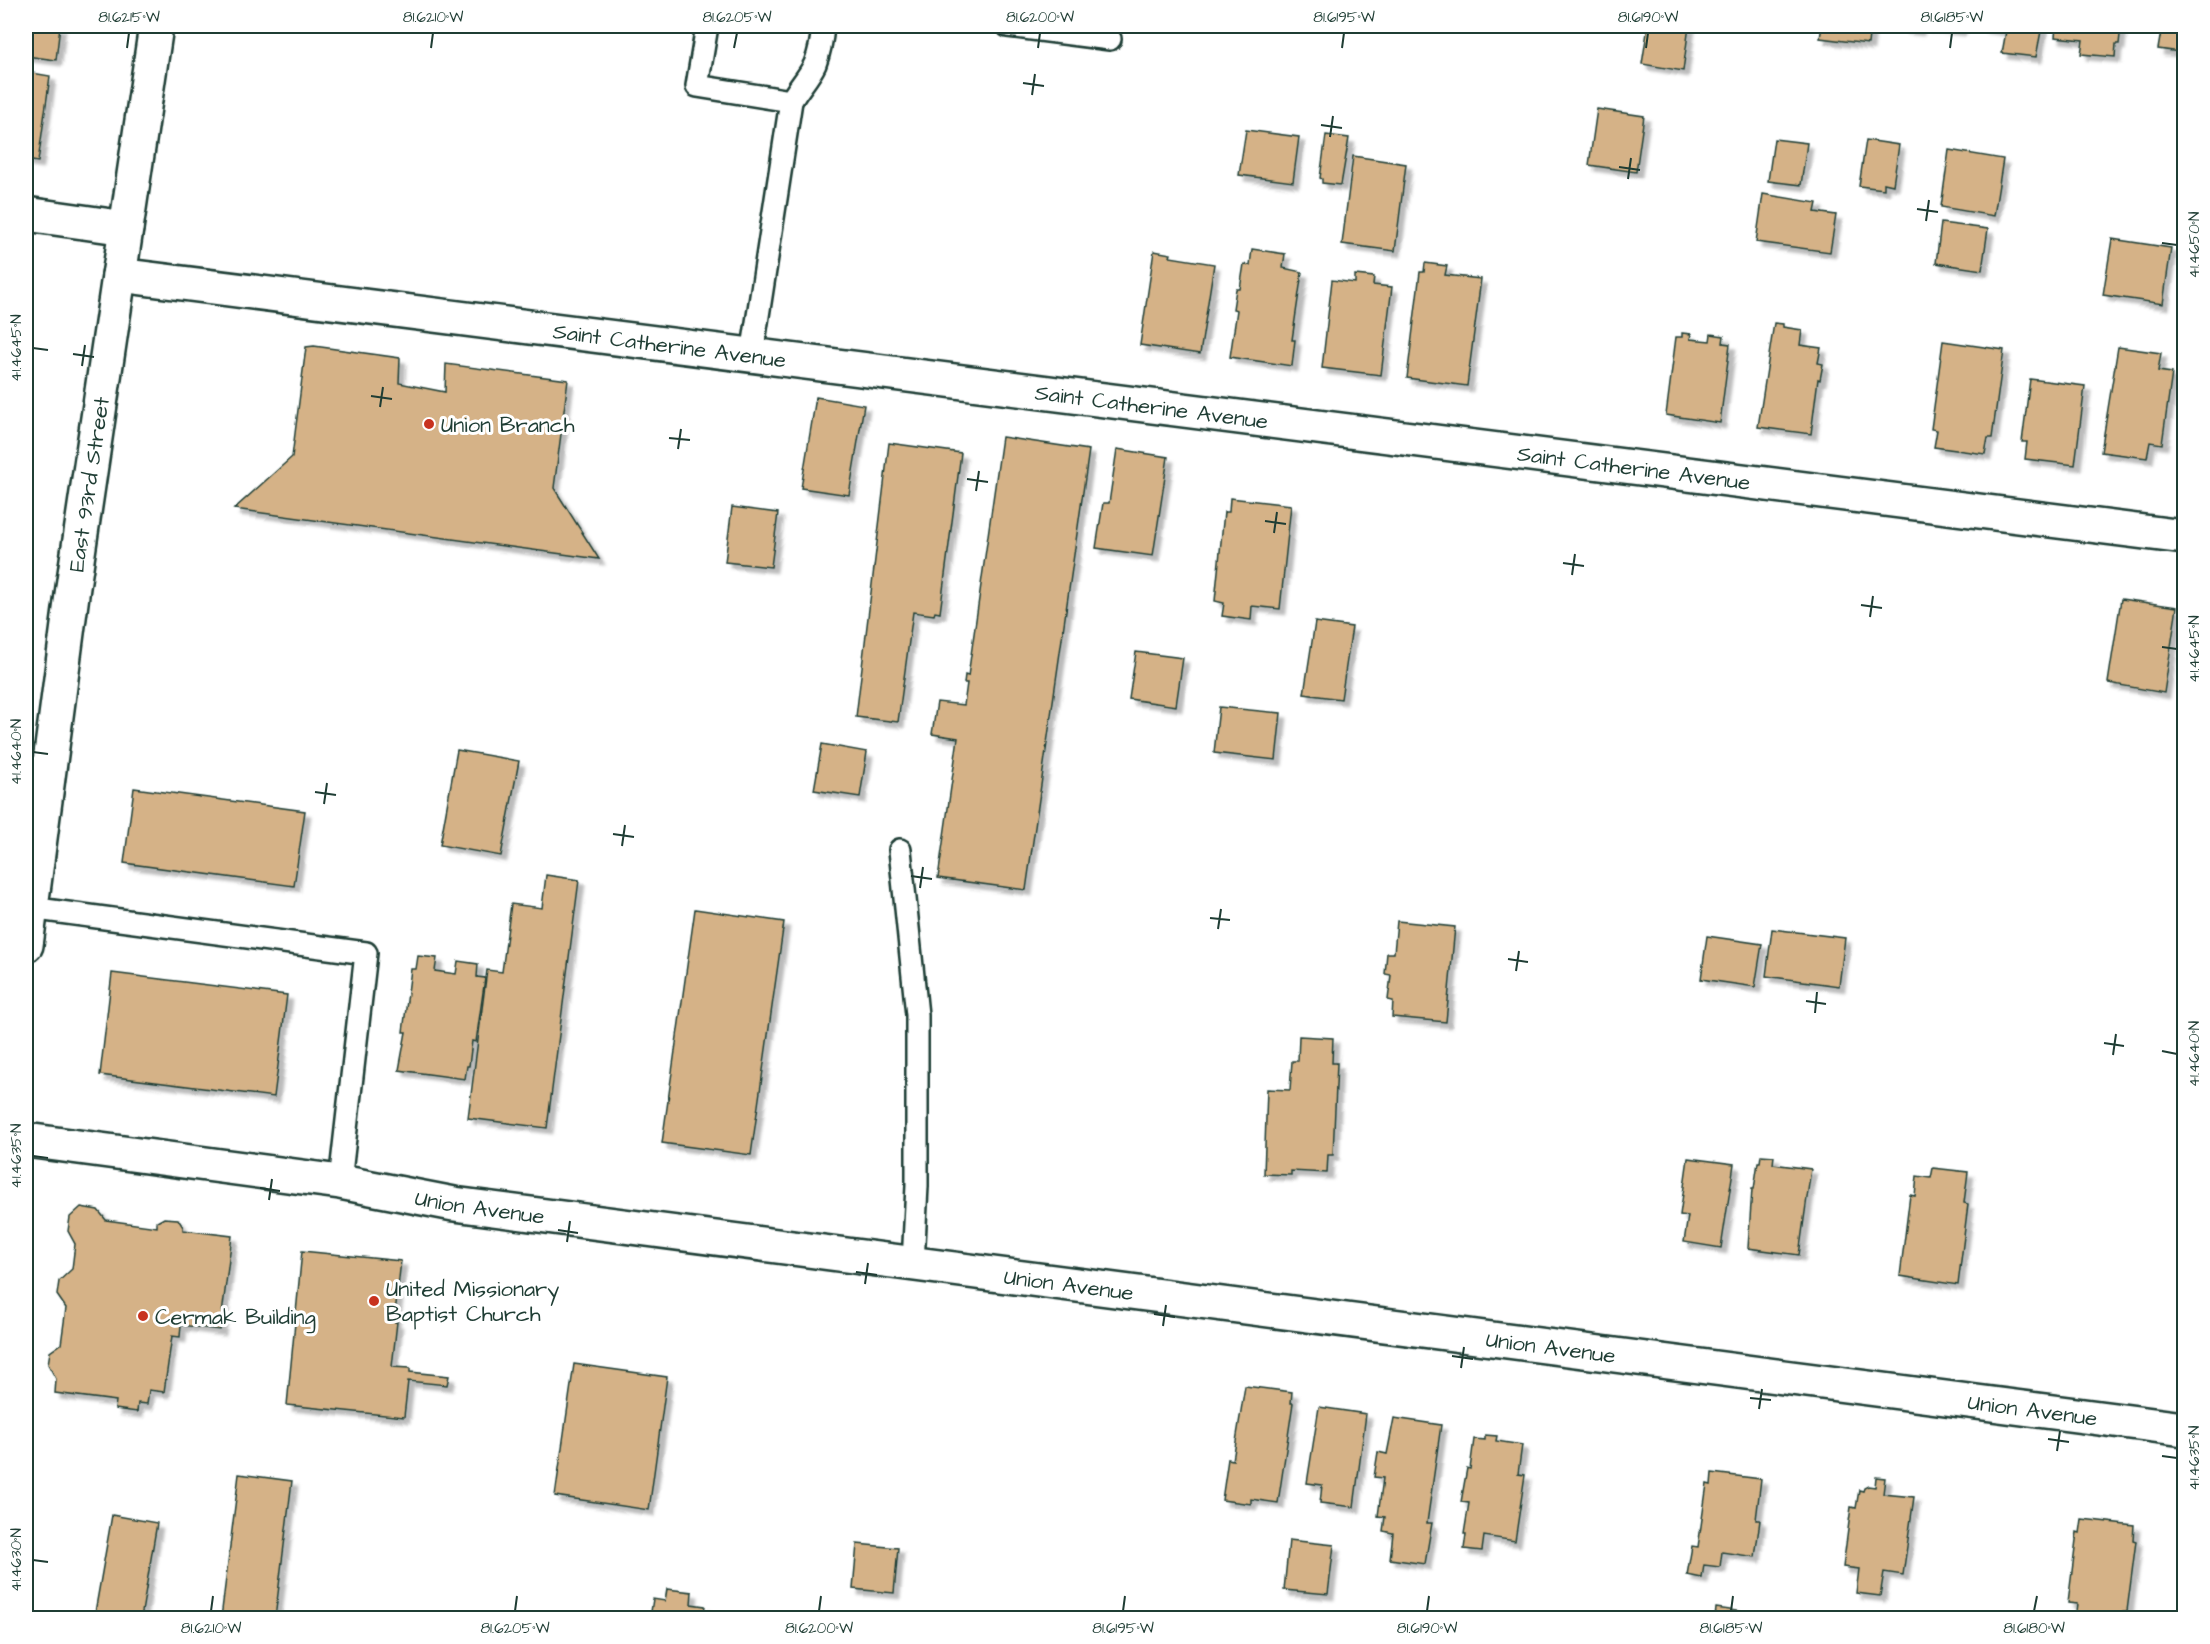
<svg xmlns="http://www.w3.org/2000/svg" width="2210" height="1644" viewBox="0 0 2210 1644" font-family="'Architects Daughter',sans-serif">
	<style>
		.building { fill: #d5b287; stroke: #1f3d34; stroke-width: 1.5; filter: url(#shadow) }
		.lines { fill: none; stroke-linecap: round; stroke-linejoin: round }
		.service-casing { stroke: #1f3d34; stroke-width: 26 }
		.minor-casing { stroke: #1f3d34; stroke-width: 38 }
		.secondary-casing { stroke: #1f3d34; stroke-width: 38 }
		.service { stroke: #fff; stroke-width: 21 }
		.minor { stroke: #fff; stroke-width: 33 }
		.secondary { stroke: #fff; stroke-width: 33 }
		.ticks { fill: none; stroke: #1f3d34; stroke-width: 2 }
		.poi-dot { fill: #c8321e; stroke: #fff; stroke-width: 2 }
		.labels { text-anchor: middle; stroke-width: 6; stroke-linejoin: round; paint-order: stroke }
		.street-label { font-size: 22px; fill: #1f3d34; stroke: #fff }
		.poi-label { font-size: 22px; fill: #1f3d34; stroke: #fff; text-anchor: start }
		.neatline { fill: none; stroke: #1f3d34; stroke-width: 2 }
		.ticks-label { font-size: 15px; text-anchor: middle; fill: #1f3d34 }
	</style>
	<defs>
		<filter id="shadow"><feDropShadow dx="5.5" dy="5.5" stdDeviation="1.5" flood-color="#0004"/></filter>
	</defs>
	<rect width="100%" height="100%" fill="#fff"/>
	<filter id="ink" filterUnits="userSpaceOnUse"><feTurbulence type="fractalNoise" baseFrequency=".0167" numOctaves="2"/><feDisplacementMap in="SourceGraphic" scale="12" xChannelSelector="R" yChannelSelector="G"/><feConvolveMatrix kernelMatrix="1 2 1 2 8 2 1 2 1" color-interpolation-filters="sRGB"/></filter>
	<g filter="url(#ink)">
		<g class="building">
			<path d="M26,26h34l-4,34 -30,-4z"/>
			<path d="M1648,26h41l-6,45 -41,-7z"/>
			<path d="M1822,26h48l-2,18 -48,-6z"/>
			<path d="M1902,26h17l-1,4 -16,-2z"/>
			<path d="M1924,26h37l-1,4z"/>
			<path d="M1981,26h61l-6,31 -34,-4 4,-22 -25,-4z"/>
			<path d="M2056,26h65l-2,18h-3l-1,13 -34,-3 2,-14 -28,-3z"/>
			<path d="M2162,26h22v43l-3,-1 1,-12h-3l1,-4 -22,-3z"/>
			<path d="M26,72l24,4 -12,86 -12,-2z"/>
			<path d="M1597,109l47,7 -8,56 -47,-7z"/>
			<path d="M1246,130l53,7 -6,45 -54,-7z"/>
			<path d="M1326,135l23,3 -8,47 -19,-2v-4l-2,-1z"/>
			<path d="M1774,139l33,4 -6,42 -33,-4z"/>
			<path d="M1866,140l33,5 -6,40 -9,-2v6l-25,-3z"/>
			<path d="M1949,150l54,9 -9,57 -53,-9z"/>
			<path d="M1353,156l53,8 -11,87 -53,-7z"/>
			<path d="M1763,194l54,9 -2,9 21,3 -6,37 -74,-10z"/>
			<path d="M1941,223l47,6 -6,41 -46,-7z"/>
			<path d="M2112,239l59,9 -8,56 -60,-9z"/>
			<path d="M1252,249l33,5 -2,14 19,4 -10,68h3l-3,26 -62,-9 7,-47 -4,-1 3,-20h4l4,-25 6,1z"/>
			<path d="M1154,251l17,3 -1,3 44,7 -14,90 -60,-9z"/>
			<path d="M1425,263l22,3 -2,9 36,4 -14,107 -60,-8 13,-106h4z"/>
			<path d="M1355,275l19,2 -1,8 19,2 -11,88 -59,-7 10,-88 23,3z"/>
			<path d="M1774,323l9,1v3l19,3 -2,15 21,3 -3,15 5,1 -3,16 -2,-1 -7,55 -53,-7z"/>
			<path d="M1682,333l9,1 -1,5 20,2 1,-7 13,2 -1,7 7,1 -10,79 -54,-8 10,-78h6z"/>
			<path d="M1943,341l61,9 -12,88h-4l-3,16 -51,-7 3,-17 -6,-1z"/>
			<path d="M314,346l86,12 -1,25 46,9 1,-28 122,16 -14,108 45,71 -365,-50 58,-52 14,-110z"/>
			<path d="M2118,347l43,6 -3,18 14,2 -10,71 -12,-2 -3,16 -46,-6z"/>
			<path d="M2030,379l55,7 -10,79 -50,-6 2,-17h-5z"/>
			<path d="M816,397l48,8 -15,90 -48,-7z"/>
			<path d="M1002,437l87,13 -63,440 -88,-12 20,-140 -26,-4 5,-32 27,3 3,-22h-3l1,-8 3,1z"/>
			<path d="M889,443l72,10 -21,160 -5,-1 -1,3 -21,-3 -15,110 -42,-5z"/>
			<path d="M1117,449l51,8 -15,99 -57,-8 7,-45h6z"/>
			<path d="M1230,498l61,7 -11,104 -28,-3 -1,14 -29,-4 2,-13 -9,-2 9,-89h5z"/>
			<path d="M732,507l46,6 -7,54 -46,-5z"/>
			<path d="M2121,599l56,8 -13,86 -56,-10z"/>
			<path d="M1315,622l37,5 -11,72 -37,-5z"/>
			<path d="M1136,652l47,6 -7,48 -47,-7z"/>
			<path d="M1219,707l62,6 -5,47 -62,-7z"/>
			<path d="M822,744l45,8 -7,45 -46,-7z"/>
			<path d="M457,750l62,11 -18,95 -61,-11z"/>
			<path d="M134,788l171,23 -11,75 -170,-23z"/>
			<path d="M546,875l33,5 -32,248 -79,-10 19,-148 15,2 9,-68 31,4z"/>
			<path d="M695,909l89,13 -33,233 -89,-12z"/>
			<path d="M1397,921l58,6 -9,95 -54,-5 1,-16 -5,-1 3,-25 -6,-1 2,-21h7z"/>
			<path d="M1772,929l73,9 -6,48 -73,-10z"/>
			<path d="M1707,936l55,8 -7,43 -54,-8z"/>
			<path d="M418,956l19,2 -2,13 21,3 2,-13 20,3 -1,13 8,1 -9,64 -4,-1 -3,25h-2l-2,13 -66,-9 7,-38h-3l8,-63h5z"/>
			<path d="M112,973l175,22 -13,102 -174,-22z"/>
			<path d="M1299,1036l34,2 -1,25h5l-4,92h-5l-1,18 -36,-2v4l-27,-1 3,-85 23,1 2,-29h6z"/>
			<path d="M1761,1155l13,1 -1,8 38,5 -12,86 -51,-7 4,-59h2l4,-27h2z"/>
			<path d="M1688,1158l46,6 -13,84 -37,-6 4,-26 -8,-1z"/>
			<path d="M1933,1168l35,4 -4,31 4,1 -10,81 -58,-9 10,-81 5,1 2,-20 14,2z"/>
			<path d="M81,1207l17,3 8,10 51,7v-5l7,-4 14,1 5,8v3l49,6 -12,94 -39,-5 -1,12 -8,-1 -8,56 -15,-2 -2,14 -9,-1 -1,9 -22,-3 1,-8 -61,-8 1,-14 -8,-15 2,-12 11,-8 5,-36 -9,-13 2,-14 13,-12 3,-25 -7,-13 2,-14z"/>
			<path d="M302,1251l99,10 -7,61h3l-5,45 18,1v4l39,4 -2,9 -39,-4 -4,36 -117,-12z"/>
			<path d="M574,1364l93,13 -18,133 -94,-14z"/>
			<path d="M1245,1386l47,6 -1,11h2l-15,100 -27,-4v5l-29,-4 6,-41 5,1z"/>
			<path d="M1319,1407l47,7 -12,93 -34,-4 2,-18 -15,-2z"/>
			<path d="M1394,1418l47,7 -14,98h5l-7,41 -35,-5 3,-26 -10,-2 2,-14 -7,-1 5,-38 -9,-1 4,-25 9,2z"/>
			<path d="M1485,1435l12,1 -1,5 26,4 -4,29 7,1 -10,66 -31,-5 -2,15 -18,-2 2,-15h-2l5,-31 -8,-1 6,-34 3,1 4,-30 11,1z"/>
			<path d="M1712,1473l49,6 -5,41h4l-5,37 -33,-5 -2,15 -16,-2 -2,13 -15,-3 5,-29 6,1 9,-63 4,1z"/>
			<path d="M239,1474l53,7 -17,137h-54z"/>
			<path d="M1876,1477l9,1 -2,16 31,3 -11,78 -19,-3 -4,24 -24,-3 3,-24 -16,-2 8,-60 5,1 3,-18 4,1 1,-3 4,-2 7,1z"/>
			<path d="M112,1515l45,8 -16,95h-47z"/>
			<path d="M2082,1519l52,6 -1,15 3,1 -9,70h-4l-1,7h-47l2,-14 -9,-1 9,-71 3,1z"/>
			<path d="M1289,1540l45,5 -6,49 -44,-4z"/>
			<path d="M857,1544l41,4 -4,45 -41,-4z"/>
			<path d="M667,1589l25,3 -1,12 14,2 -2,12h-53l3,-19 12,2z"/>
			<path d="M1716,1608l42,6 -1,4h-42z"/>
		</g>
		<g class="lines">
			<defs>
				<g id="service">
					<path d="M707,26l-10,60 94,15"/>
					<path d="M1008,26l102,13"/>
					<path d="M752,355l39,-254c7,-13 18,-24 24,-37 5,-13 7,-25 8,-38"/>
					<path d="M900,850l17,165v171l-4,77"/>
					<path d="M30,908l336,45 -26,229"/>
				</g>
				<g id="minor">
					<path d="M26,214l100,14"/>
					<path id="s1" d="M119,275l2065,262"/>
				</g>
				<g id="secondary">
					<path id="s2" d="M26,945l47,-358 83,-561"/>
					<path id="s3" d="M26,1140l314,42 114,22 1730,225"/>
				</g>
			</defs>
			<use href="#service" class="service-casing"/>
			<use href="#minor" class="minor-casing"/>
			<use href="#secondary" class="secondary-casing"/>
			<use href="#service" class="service"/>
			<use href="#minor" class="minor"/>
			<use href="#secondary" class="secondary"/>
		</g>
	</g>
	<path class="ticks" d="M127,48l2,-15M431,48l2,-15M734,48l3,-15M1038,48l2,-15M1342,48l2,-15M1646,48l2,-15M1950,48l2,-15M1023,83l21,3M1032,95l3,-21M1321,125l21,3M1330,137l3,-21M1619,167l21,3M1628,179l3,-21M1917,209l21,3M1926,221l3,-21M2162,243l15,2M33,348l15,2M73,354l21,3M82,366l3,-21M371,396l21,3M380,407l3,-20M669,438l21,2M678,449l3,-20M967,479l21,3M976,491l3,-20M1265,521l21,3M1274,533l3,-21M1563,563l21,3M1572,575l3,-21M1861,605l21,3M1870,617l3,-21M2162,647l15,2M33,752l15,2M315,792l21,3M324,804l3,-21M613,834l21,3M622,846l3,-21M911,876l21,3M920,888l3,-21M1210,918l20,2M1218,929l3,-20M1508,959l20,3M1516,971l3,-20M1806,1001l20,3M1815,1013l2,-21M2104,1043l20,3M2162,1051l15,3M2113,1055l3,-21M33,1156l15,2M260,1188l20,3M269,1200l3,-21M558,1230l20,3M567,1242l3,-21M856,1272l21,3M865,1284l3,-21M1154,1314l21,3M1163,1326l3,-21M1452,1356l21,3M1461,1368l3,-21M1750,1398l21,2M1759,1409l3,-20M2048,1439l21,3M2057,1451l3,-20M2162,1456l15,2M33,1560l15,2M211,1611l2,-15M515,1611l2,-15M819,1611l2,-15M1123,1611l2,-15M1427,1611l2,-15M1731,1611l2,-15M2034,1611l3,-15"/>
	<g class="poi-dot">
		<circle cx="429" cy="424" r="6"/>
		<circle cx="374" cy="1301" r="6"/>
		<circle cx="143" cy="1316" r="6"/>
	</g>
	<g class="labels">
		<g class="street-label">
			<text dy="8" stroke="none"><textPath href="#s1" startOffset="555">Saint Catherine Avenue</textPath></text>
			<text dy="8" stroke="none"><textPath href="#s1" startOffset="1041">Saint Catherine Avenue</textPath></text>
			<text dy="8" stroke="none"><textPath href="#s1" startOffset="1527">Saint Catherine Avenue</textPath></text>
			<text dy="8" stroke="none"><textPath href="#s2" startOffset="465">East 93rd Street</textPath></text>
			<text dy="8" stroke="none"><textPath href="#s3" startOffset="459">Union Avenue</textPath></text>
			<text dy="8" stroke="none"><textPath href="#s3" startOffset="1053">Union Avenue</textPath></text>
			<text dy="8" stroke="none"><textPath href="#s3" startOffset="1539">Union Avenue</textPath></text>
			<text dy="8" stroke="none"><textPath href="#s3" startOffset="2025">Union Avenue</textPath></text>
		</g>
		<g class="poi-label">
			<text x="441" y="432">Union Branch</text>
			<text x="386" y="1296">United Missionary<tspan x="386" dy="25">Baptist Church</tspan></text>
			<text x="155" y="1324">Cermak Building</text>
		</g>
	</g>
	<rect width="2210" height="1644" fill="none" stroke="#fff" stroke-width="66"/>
	<rect x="33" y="33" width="2144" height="1578" class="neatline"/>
	<g class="ticks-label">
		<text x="129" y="22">81.6215°W</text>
		<text x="433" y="22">81.6210°W</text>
		<text x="737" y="22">81.6205°W</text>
		<text x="1040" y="22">81.6200°W</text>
		<text x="1344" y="22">81.6195°W</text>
		<text x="1648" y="22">81.6190°W</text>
		<text x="1952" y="22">81.6185°W</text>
		<text transform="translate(2194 245) rotate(-90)" y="5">41.4650°N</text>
		<text transform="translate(16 348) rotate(-90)" y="5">41.4645°N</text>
		<text transform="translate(2194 649) rotate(-90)" y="5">41.4645°N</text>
		<text transform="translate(16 752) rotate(-90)" y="5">41.4640°N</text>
		<text transform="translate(2194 1054) rotate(-90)" y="5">41.4640°N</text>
		<text transform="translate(16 1156) rotate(-90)" y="5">41.4635°N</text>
		<text transform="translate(2194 1458) rotate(-90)" y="5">41.4635°N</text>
		<text transform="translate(16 1560) rotate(-90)" y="5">41.4630°N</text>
		<text x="211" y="1633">81.6210°W</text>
		<text x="515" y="1633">81.6205°W</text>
		<text x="819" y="1633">81.6200°W</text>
		<text x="1123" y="1633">81.6195°W</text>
		<text x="1427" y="1633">81.6190°W</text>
		<text x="1731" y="1633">81.6185°W</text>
		<text x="2034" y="1633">81.6180°W</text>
	</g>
</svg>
